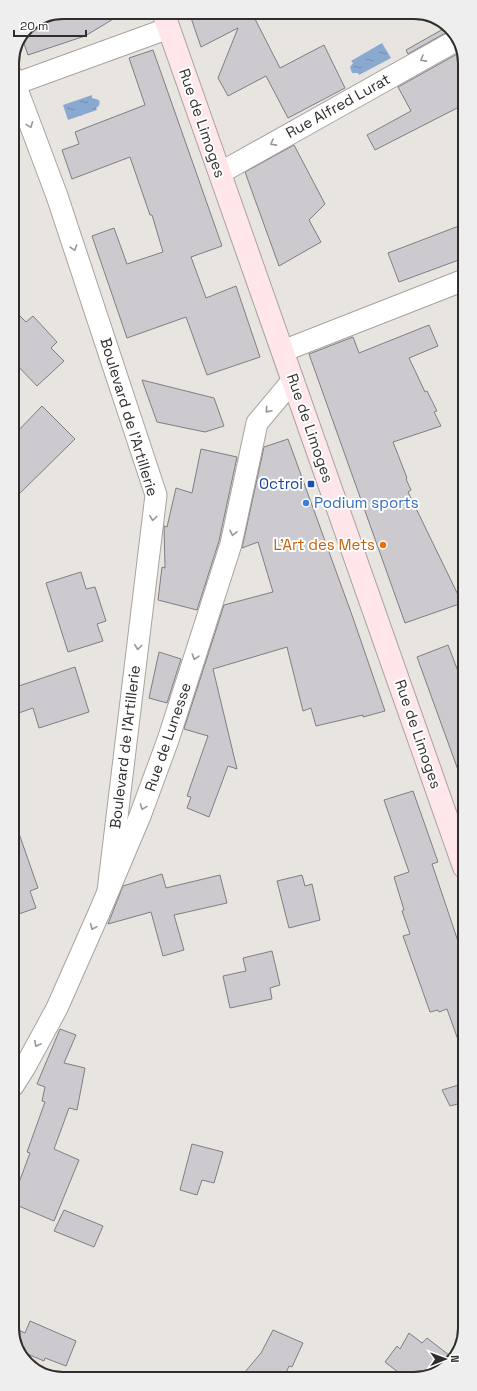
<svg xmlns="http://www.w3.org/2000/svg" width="477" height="1391" viewBox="0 0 477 1391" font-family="'Space Grotesk',sans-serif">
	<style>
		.water { fill: url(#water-ripples) }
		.building { fill: #ccc9cf; stroke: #817e83 }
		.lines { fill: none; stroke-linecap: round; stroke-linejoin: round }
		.minor-casing { stroke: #a8a39f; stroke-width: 23 }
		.secondary-casing { stroke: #a8a39f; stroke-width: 24 }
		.minor { stroke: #fff; stroke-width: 21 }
		.secondary { stroke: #fee6eb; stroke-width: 22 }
		.oneway { stroke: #989696 }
		.transit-dot { fill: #1a4fb4; stroke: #fff; stroke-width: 1.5 }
		.shop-dot { fill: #3f7fe0; stroke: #fff; stroke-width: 1.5 }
		.food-dot { fill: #e8710a; stroke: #fff; stroke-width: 1.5 }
		.labels { text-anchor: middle; stroke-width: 4; stroke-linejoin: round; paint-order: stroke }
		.street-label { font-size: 15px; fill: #302e2d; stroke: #fff }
		.transit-label { font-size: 15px; fill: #164399; stroke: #fff; text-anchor: end }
		.shop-label { font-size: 15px; fill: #366cbe; stroke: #fff; text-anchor: start }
		.food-label { font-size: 15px; fill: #c56008; stroke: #fff; text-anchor: end }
		.rim { fill: none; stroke: #302e2d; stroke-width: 2 }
	</style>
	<defs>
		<pattern id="water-ripples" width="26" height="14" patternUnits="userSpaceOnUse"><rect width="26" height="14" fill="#8aa9d1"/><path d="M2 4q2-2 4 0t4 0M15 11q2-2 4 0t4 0" fill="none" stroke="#718aaa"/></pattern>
	</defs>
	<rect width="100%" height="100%" fill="#e8e4df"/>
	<g class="water">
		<path d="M382,43l9,15 -32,17 -1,-2h-6l-2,-6 3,-4 -2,-2z"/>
		<path d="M92,95v3l7,2c1,3 1,6 -3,8l1,2 -29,10 -5,-15z"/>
	</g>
	<g class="building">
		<path d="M64,12h61l-40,24 -57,19 -6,-17 5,-11z"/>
		<path d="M189,12h80l-14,7 25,49 44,-23 21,43 -57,30 -22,-42 -38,20 -10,-18 20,-50 -37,19z"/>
		<path d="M445,28l2,4 -39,22 -2,-4z"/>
		<path d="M153,50l69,196 -31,11 15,41 30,-12 24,71 -53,18 -21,-58 -59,21 -35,-102 22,-8 13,36 36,-12 -11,-37h-2l-20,-58 -58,22 -10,-29 17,-6 -4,-12 70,-27 -16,-47z"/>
		<path d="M459,53l4,7v45l-88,45 -8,-15 44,-24 -13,-24z"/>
		<path d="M294,145l31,59 -16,16 12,22 -42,24 -34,-94z"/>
		<path d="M464,224v34l-65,24 -11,-29z"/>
		<path d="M12,308l14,14 7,-6 24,26 -6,6 13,13 -27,25 -25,-26z"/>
		<path d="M429,325l9,21 -29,12 16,34 2,-1 10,20 -3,1 7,14 -48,16 14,36 -1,1 5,11 -3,2 54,111 -57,20 -96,-269 44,-17 6,16z"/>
		<path d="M142,380l72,18 10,28 -19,6 -48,-10z"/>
		<path d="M42,406l33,33 -62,61v-64z"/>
		<path d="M288,439l65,179 32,93 -22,6v-2l-47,11 -5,-18 -8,3 -16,-64 -74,22 24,100 -9,-3 -19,51 -22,-9 4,-11 -4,-1 21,-60 -24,-7 40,-124 49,-13 -15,-50 -16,6 22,-101z"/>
		<path d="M201,449l36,8 -18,84 -22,69 -39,-10 4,-33 3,1 -1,-42 3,1 9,-39 16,5z"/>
		<path d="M81,572l5,17 9,-2 11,34 -9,3 6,17 -35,11 -22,-69z"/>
		<path d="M448,645l16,42v94h-2l-45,-124z"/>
		<path d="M159,652l22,7 -14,44 -18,-5z"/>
		<path d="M75,667l14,45 -50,16 -6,-20 -20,7v-27z"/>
		<path d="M413,791l25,71 -6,2 33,98v89h-3l-15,-42 -8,3 -1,-2 -8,2 -27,-76 7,-2 -8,-23 2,-1 -10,-33 15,-5 -25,-72z"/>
		<path d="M13,825h3l22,63 -8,3 6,17 -23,8z"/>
		<path d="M162,874l4,14 54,-13 7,28 -53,12 10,35 -21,6 -12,-44 -43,12 15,-38z"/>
		<path d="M302,875l3,11 7,-2 8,36 -31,8 -12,-47z"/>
		<path d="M272,951l8,34 -10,3 2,11 -42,9 -7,-32 23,-5 -3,-13z"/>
		<path d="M60,1029l16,6 -12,28 21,5 -8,42 -8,-2 -15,41 25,11 -25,61 -40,-17v-8l16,-43 -3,-1 18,-50 -3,-1 3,-14 -8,-3z"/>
		<path d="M465,1083v19l-15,4 -8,-16z"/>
		<path d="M192,1144l31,8 -9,31 -12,-3 -5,15 -17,-5z"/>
		<path d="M64,1210l39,16 -9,21 -40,-16z"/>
		<path d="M30,1321l46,20 -10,25 -21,-8 -1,3 -24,-10 -6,-10v-13l11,5z"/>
		<path d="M273,1330l30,13 -11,24 -3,-1 -5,12h-44l21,-25z"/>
		<path d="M409,1333l13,10 5,-5 27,21 -27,18h-19l-10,-5 -13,-10 12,-16 3,3z"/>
	</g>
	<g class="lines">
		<defs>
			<g id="minor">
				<path d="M12,76l45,120 99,299 -48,396"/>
				<path d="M15,84l154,-56"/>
				<path d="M220,173l237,-133"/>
				<path d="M283,351l181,-71"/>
				<path d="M13,1086l12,-19 32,-59 42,-95 41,-97 28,-76 63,-196 26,-121 36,-43"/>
			</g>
			<path id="secondary" d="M163,12l301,855"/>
		</defs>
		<use href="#minor" class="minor-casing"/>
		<use href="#secondary" class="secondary-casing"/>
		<use href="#minor" class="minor"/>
		<use href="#secondary" class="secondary"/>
	</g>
	<defs><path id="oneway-chevron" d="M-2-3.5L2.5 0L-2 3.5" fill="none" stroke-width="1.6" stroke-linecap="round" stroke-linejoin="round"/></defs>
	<g class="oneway">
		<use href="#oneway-chevron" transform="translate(423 59) rotate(151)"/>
		<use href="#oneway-chevron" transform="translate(30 125) rotate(69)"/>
		<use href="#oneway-chevron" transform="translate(273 143) rotate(151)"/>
		<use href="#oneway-chevron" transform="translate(74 248) rotate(72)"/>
		<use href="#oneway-chevron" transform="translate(268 410) rotate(131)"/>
		<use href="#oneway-chevron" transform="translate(153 518) rotate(97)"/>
		<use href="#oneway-chevron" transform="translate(233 533) rotate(102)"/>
		<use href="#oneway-chevron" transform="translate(138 647) rotate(97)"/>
		<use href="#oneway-chevron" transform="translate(195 657) rotate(108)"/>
		<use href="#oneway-chevron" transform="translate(143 807) rotate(110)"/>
		<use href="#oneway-chevron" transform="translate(93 927) rotate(114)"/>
		<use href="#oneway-chevron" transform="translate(37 1044) rotate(118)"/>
	</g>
	<rect class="transit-dot" x="307" y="480" width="8" height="8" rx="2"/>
	<circle class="shop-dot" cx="306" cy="503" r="4"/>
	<circle class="food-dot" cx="383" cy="545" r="4"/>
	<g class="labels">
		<g class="street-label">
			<text transform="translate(338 106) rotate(-29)" y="5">Rue Alfred Lurat</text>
			<text transform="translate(202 123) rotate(71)" y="5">Rue de Limoges</text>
			<text transform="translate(129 417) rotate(73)" y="5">Boulevard de l'Artillerie</text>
			<text transform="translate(310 428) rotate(71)" y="5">Rue de Limoges</text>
			<text transform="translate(418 734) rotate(71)" y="5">Rue de Limoges</text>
			<text transform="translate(168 737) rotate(-71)" y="5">Rue de Lunesse</text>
			<text transform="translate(125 747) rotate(-83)" y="5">Boulevard de l'Artillerie</text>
		</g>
		<g class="transit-label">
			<text x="303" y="489">Octroi</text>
		</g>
		<g class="shop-label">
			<text x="314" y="508">Podium sports</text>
		</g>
		<g class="food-label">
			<text x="375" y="550">L'Art des Mets</text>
		</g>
	</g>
	<path d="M0 0H477V1391H0ZM63 19H414A44 44 0 0 1 458 63V1328A44 44 0 0 1 414 1372H63A44 44 0 0 1 19 1328V63A44 44 0 0 1 63 19Z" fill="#eee" fill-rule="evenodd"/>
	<path class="rim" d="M63 19H414A44 44 0 0 1 458 63V1328A44 44 0 0 1 414 1372H63A44 44 0 0 1 19 1328V63A44 44 0 0 1 63 19Z"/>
	<g transform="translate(445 1359) rotate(89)" stroke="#ffffff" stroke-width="3" paint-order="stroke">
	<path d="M0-3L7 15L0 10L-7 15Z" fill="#302e2d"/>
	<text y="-6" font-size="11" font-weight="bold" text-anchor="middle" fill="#302e2d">N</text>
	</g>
	<path d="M14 30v6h72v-6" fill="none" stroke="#302e2d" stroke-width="2"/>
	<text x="20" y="30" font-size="12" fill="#302e2d" stroke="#ffffff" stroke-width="3" paint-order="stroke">20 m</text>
</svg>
